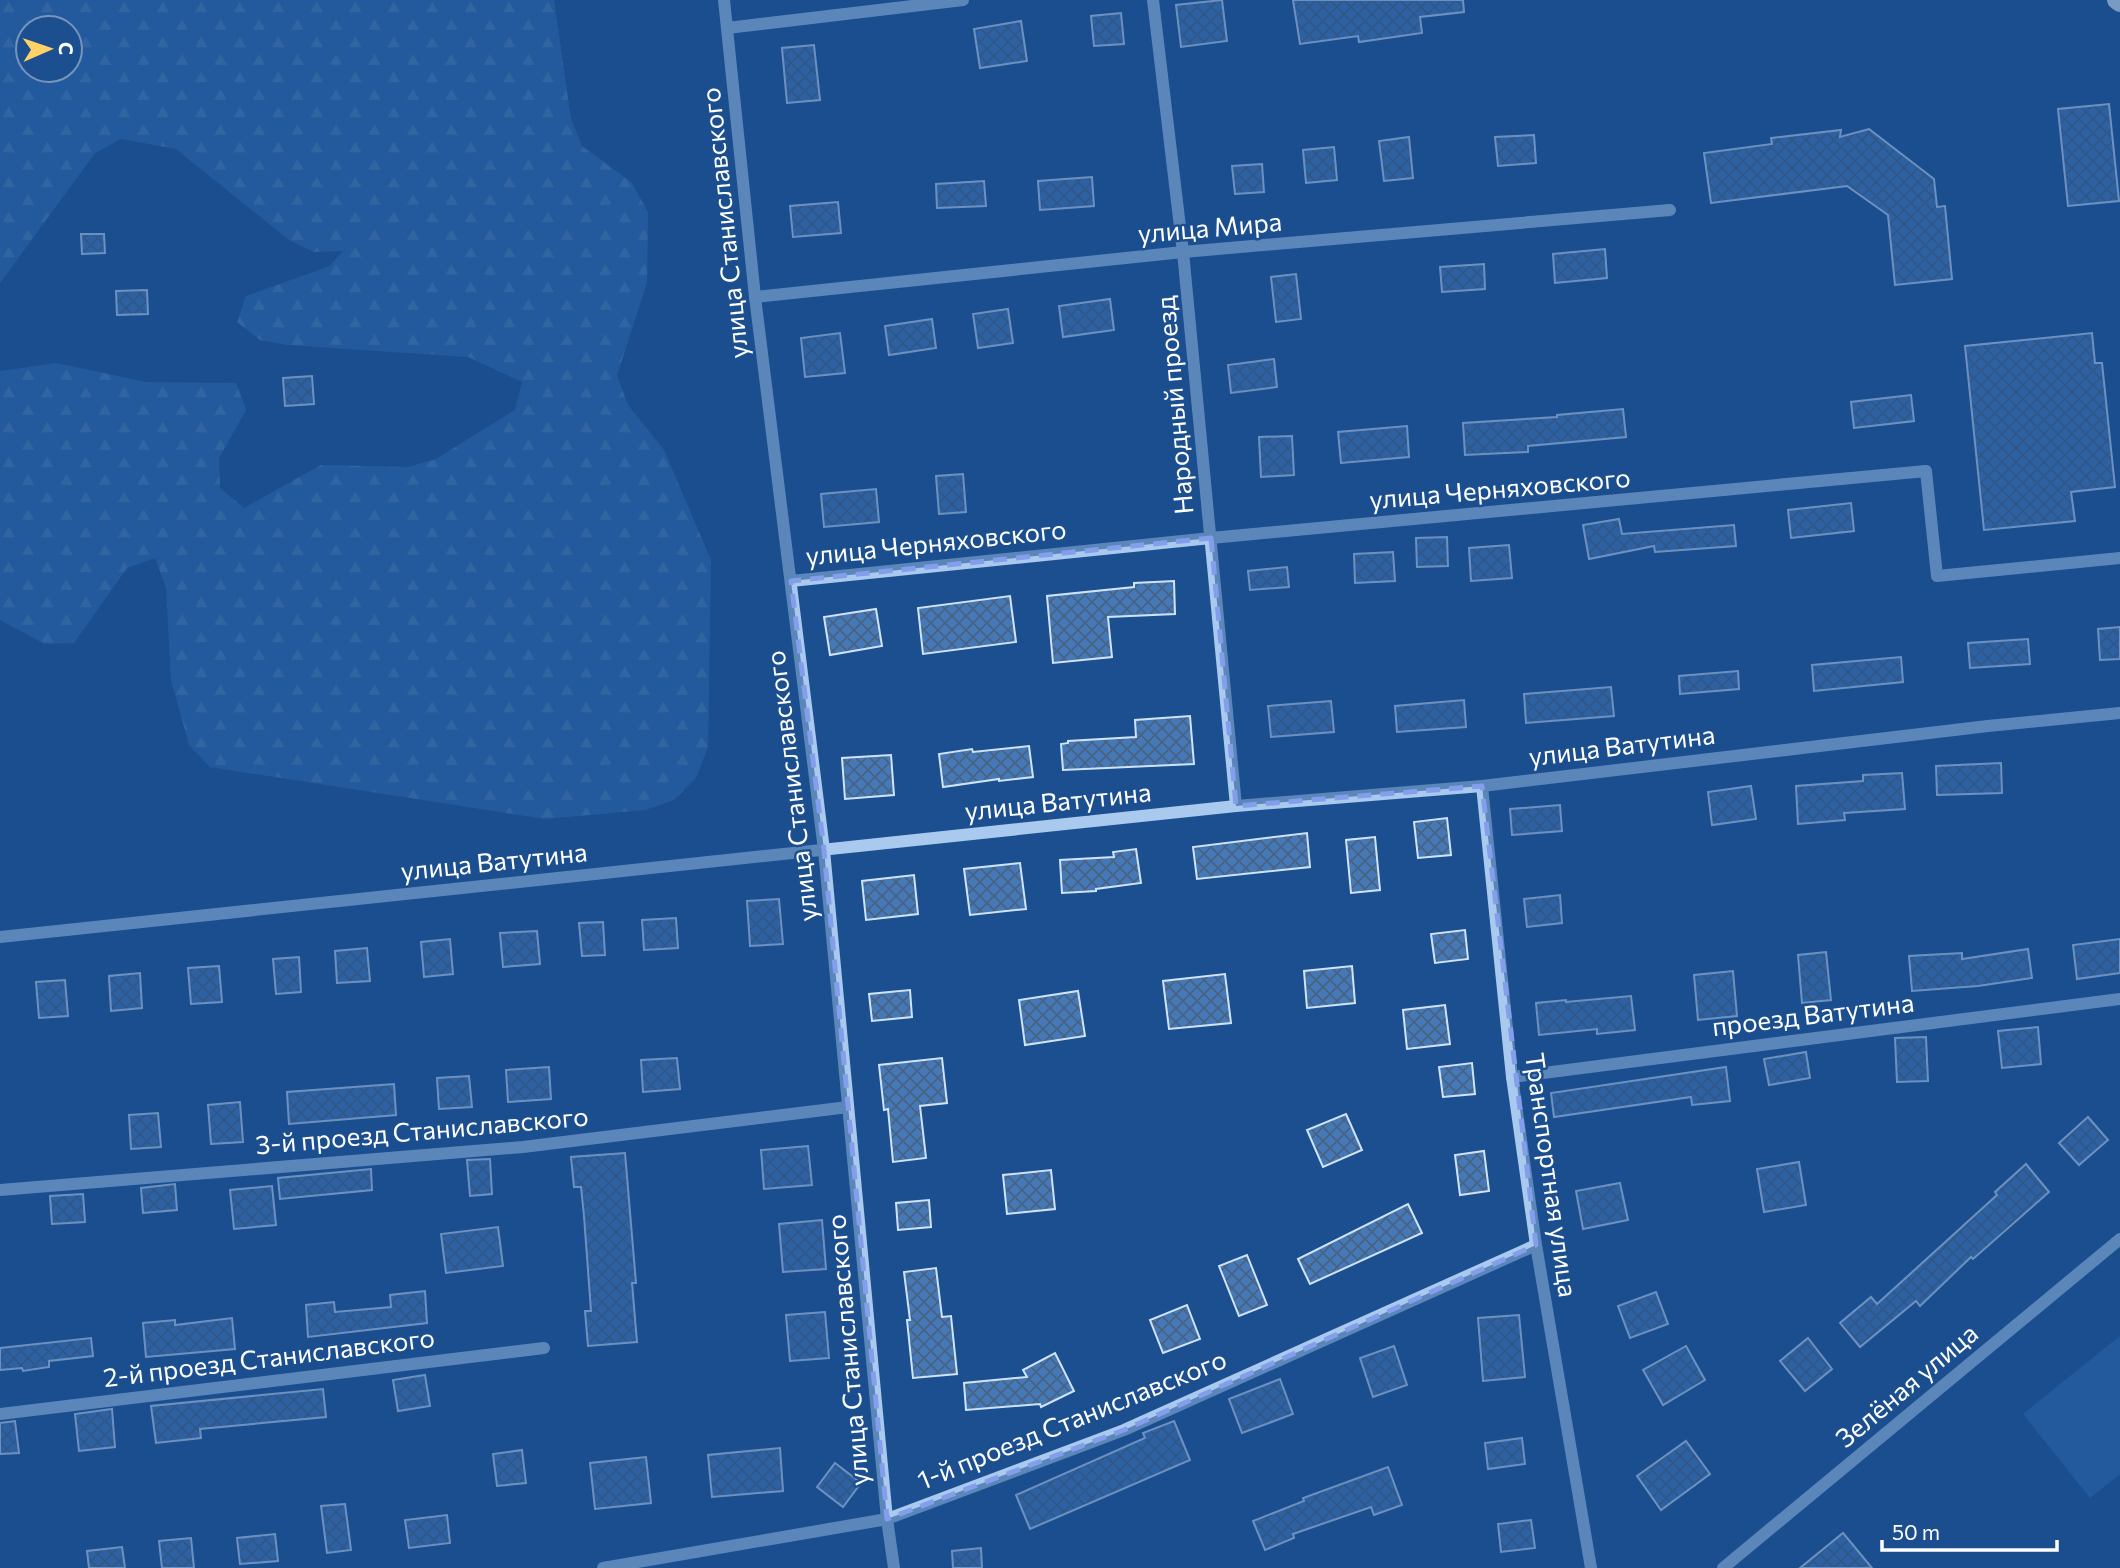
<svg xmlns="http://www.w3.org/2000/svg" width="2120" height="1568" viewBox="0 0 2120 1568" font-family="Commissioner,sans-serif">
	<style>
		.forest { fill: url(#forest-firs); fill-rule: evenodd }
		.park { fill: #2e69ad }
		.building { fill: url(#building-cross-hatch); stroke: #cfe3fa; stroke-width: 2 }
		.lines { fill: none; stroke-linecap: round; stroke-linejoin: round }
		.minor { stroke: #a9c9ee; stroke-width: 12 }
		.major { stroke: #f0f6ff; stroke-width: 18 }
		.marked { fill: none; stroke: #839eea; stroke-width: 5; stroke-dasharray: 14 9; stroke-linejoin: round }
		.labels { text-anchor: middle; stroke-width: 5; stroke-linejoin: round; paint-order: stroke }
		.street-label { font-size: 26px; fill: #fff; stroke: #1b4f8f }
	</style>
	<defs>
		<pattern id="forest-firs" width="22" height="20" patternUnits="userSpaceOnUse" patternTransform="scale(1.75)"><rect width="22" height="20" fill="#2e69ad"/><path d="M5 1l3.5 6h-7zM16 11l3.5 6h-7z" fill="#4d80b9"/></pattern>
		<pattern id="building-cross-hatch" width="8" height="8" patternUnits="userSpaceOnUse" patternTransform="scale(1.75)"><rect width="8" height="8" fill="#4478b7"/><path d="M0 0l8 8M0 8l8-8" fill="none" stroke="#486282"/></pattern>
	</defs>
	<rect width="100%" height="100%" fill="#1b4f8f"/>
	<path class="forest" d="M0,0h554l17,119 11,27 49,36 17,30 -1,70 -30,94 11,29 36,45 47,110 -3,187 -12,31 -22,22 -29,10 -100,9 -335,-52 -21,-22 -18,-65 -5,-93 -11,-29 -28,10 -53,75 -29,1 -45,-24v-249l56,-8 90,19 90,1 10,27 -27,48 1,30 24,20 77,-43 87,2 28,-8 79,-49 7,-28 -54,-25 -180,-12 -28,-5 -23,-18 9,-26 84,-30 13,-15 -29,1 -25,-12 -113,-91 -55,-10 -26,14 -95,130zM28,28h42v42h-42z"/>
	<path class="park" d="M2120,1336v138l-30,24 -67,-84z"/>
	<g class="building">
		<path d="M1222,0l5,41 -46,6 -5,-42z"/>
		<path d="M1293,0h170l1,12 -44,5 2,16 -63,9 -1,-6 -58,8z"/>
		<path d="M1121,13l3,31 -30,2 -3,-30z"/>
		<path d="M1021,21l6,40 -47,7 -6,-39z"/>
		<path d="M814,45l6,55 -33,3 -5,-55z"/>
		<path d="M2109,104l10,97 -51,5 -10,-97z"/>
		<path d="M1869,129l65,50 3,28 8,-1 7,73 -57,6 -7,-70 -41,-29 -136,17 -7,-50 68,-9 -1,-6 70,-8 -1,7z"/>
		<path d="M1534,135l2,28 -38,3 -3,-29z"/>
		<path d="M1409,137l4,41 -29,3 -5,-40z"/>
		<path d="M1334,147l3,33 -31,3 -3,-33z"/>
		<path d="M1262,164l2,28 -29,2 -3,-28z"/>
		<path d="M1092,177l2,29 -54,4 -2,-29z"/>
		<path d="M984,181l2,25 -49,2 -1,-24z"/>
		<path d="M838,202l3,31 -48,4 -3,-31z"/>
		<path d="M81,234h23l1,19 -23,1z"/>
		<path d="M1605,249l2,29 -52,5 -2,-29z"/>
		<path d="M1484,264l1,25 -43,3 -2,-25z"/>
		<path d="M1296,274l5,45 -25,3 -5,-45z"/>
		<path d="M147,290l1,24 -31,1 -1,-24z"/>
		<path d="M1110,299l4,31 -51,7 -4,-31z"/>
		<path d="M1008,309l5,34 -35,5 -5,-34z"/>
		<path d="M932,319l4,29 -47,7 -4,-29z"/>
		<path d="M840,333l5,40 -40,4 -4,-39z"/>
		<path d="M2092,333l3,30h7l13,124 -44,5 4,29 -91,9 -19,-184z"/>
		<path d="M1274,359l3,28 -46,6 -3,-28z"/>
		<path d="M312,376l2,28 -29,2 -2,-28z"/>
		<path d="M1911,395l3,26 -60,7 -3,-26z"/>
		<path d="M1623,409l3,28 -98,9v6l-63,3 -2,-32 94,-6v-2z"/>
		<path d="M1407,426l2,31 -68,6 -3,-31z"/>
		<path d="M1292,436l2,39 -33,2 -2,-40z"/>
		<path d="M963,474l3,38 -27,2 -3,-38z"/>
		<path d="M876,489l3,33 -55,5 -3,-33z"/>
		<path d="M1851,503l3,28 -63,7 -3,-28z"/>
		<path d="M1619,519l3,15 112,-9 2,21 -81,6 -1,-6 -65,13 -6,-34z"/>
		<path d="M1447,537l1,29 -31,1 -1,-29z"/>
		<path d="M1509,545l3,33 -41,3 -2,-33z"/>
		<path d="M1393,552l2,29 -40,2 -1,-29z"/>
		<path d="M1287,567l2,20 -39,3 -2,-19z"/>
		<path d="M1174,581l1,33 -67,3 4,40 -59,6 -6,-67 87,-9v-4z"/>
		<path d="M1010,596l6,46 -93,12 -5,-46z"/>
		<path d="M876,609l6,37 -52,9 -6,-38z"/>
		<path d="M2120,627v32l-20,1 -2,-31z"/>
		<path d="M2028,639l2,25 -60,4 -2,-25z"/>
		<path d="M1901,657l2,25 -89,9 -2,-26z"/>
		<path d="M1738,671l1,18 -59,5 -1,-18z"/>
		<path d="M1611,687l3,29 -88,7 -2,-29z"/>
		<path d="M1464,700l2,27 -69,5 -2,-26z"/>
		<path d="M1331,701l3,31 -63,5 -3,-31z"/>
		<path d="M1190,716l4,48 -131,6 -2,-26 7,-1v-2l68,-4 -1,-17z"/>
		<path d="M1029,746l4,31 -34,4v-2l-56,8 -4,-33 33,-5 1,3z"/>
		<path d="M891,755l3,40 -49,4 -3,-41z"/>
		<path d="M2001,763l1,30 -65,2 -1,-29z"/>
		<path d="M1902,773l3,36 -61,4 1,7 -47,4 -2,-38 67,-5v-6z"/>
		<path d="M1751,786l5,33 -44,6 -4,-33z"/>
		<path d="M1560,805l2,26 -50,4 -2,-26z"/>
		<path d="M1447,818l4,37 -33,3 -4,-36z"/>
		<path d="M1307,833l3,34 -113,12 -4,-32z"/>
		<path d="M1375,837l5,53 -29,3 -5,-53z"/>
		<path d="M1136,849l5,34 -45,6v2l-34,2 -2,-33 54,-3 -1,-5z"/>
		<path d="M1020,863l6,46 -56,6 -6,-46z"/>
		<path d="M914,875l4,39 -52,6 -4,-39z"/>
		<path d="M1560,895l2,28 -35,4 -3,-28z"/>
		<path d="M779,899l4,45 -33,2 -3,-45z"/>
		<path d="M676,918l2,30 -34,2 -2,-30z"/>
		<path d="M603,922l2,33 -23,1 -3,-33z"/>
		<path d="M1465,930l3,29 -33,4 -4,-29z"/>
		<path d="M537,931l3,33 -37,3 -3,-34z"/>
		<path d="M450,939l3,35 -29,3 -3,-35z"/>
		<path d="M2120,939v34l-43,6 -4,-34z"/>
		<path d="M367,948l3,33 -33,2 -2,-32z"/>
		<path d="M2028,949l4,29 -54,8 -66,5 -3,-35 53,-3v6z"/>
		<path d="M1826,952l5,48 -29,3 -4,-48z"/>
		<path d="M299,957l2,35 -25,2 -3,-35z"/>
		<path d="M219,966l3,36 -31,2 -3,-36z"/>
		<path d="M1352,966l3,37 -48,5 -3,-37z"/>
		<path d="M1733,971l4,45 -39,4 -4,-45z"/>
		<path d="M140,973l2,35 -31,3 -2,-35z"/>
		<path d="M1225,974l6,49 -62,6 -6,-48z"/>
		<path d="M65,980l3,36 -29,2 -3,-36z"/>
		<path d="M910,990l2,27 -40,4 -3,-27z"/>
		<path d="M1078,991l7,45 -60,9 -6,-45z"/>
		<path d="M1631,996l4,34 -38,4v-5l-58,6 -3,-32 30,-3v2z"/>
		<path d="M1445,1005l5,39 -43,5 -4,-39z"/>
		<path d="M2038,1027l3,37 -39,4 -4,-37z"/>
		<path d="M1926,1037l2,44 -31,1 -2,-44z"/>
		<path d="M1806,1052l4,26 -41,7 -5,-26z"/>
		<path d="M677,1058l3,31 -37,3 -2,-32z"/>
		<path d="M942,1058l5,45 -27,3 6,52 -33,4 -5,-53 -4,1 -5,-45z"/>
		<path d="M1472,1063l3,31 -32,3 -4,-30z"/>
		<path d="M549,1067l2,32 -43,3 -2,-32z"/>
		<path d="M1726,1067l4,34 -38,4 -1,-8 -137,20 -3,-24z"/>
		<path d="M469,1076l3,31 -33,2 -2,-31z"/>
		<path d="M394,1084l2,31 -107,9 -2,-32z"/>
		<path d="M240,1102l3,40 -32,2 -3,-39z"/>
		<path d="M158,1113l3,34 -30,2 -2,-34z"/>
		<path d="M1346,1114l16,36 -39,17 -16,-37z"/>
		<path d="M2088,1117l20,23 -29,25 -20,-22z"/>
		<path d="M808,1146l4,39 -48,4 -3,-39z"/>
		<path d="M1484,1151l5,40 -29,4 -5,-40z"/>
		<path d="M625,1153l11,130h-4l5,59 -49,4 -3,-35h6l-7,-95 -3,-29h-7l-3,-30z"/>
		<path d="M490,1159l2,35 -22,2 -3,-36z"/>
		<path d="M1799,1162l7,43 -42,7 -7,-43z"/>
		<path d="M2026,1164l23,28 -76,67 -2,-2 -51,49 -4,-5 -56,46 -20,-24 31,-26 6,7 120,-109 -2,-3z"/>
		<path d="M371,1169l1,21 -92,9 -2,-21z"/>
		<path d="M1051,1170l4,39 -48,5 -4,-39z"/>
		<path d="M1620,1183l8,37 -45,9 -7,-38z"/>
		<path d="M175,1184l2,26 -34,3 -2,-25z"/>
		<path d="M272,1186l4,39 -42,4 -4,-39z"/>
		<path d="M83,1194l2,28 -33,2 -2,-28z"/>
		<path d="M929,1200l2,27 -33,3 -2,-27z"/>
		<path d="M1408,1204l14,29 -112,51 -12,-25z"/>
		<path d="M822,1220l4,49 -43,3 -4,-48z"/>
		<path d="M498,1227l5,39 -57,7 -5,-39z"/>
		<path d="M1247,1255l20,50 -28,11 -20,-50z"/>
		<path d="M936,1268l6,49 9,-1 6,58 -44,4 -6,-58h3l-6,-48z"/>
		<path d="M425,1291l2,32 -119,14 -2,-32 28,-3 1,10 56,-5 -1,-12z"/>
		<path d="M1656,1292l12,32 -38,14 -12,-32z"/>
		<path d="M1187,1305l13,34 -37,14 -13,-33z"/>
		<path d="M825,1312l4,46 -39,3 -4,-46z"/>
		<path d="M1519,1315l6,62 -42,4 -5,-63z"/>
		<path d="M232,1318l3,31 -89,8 -3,-34 32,-3v5z"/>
		<path d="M91,1338l2,18 -44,5v6l-26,4 -1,-3 -22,2v-22z"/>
		<path d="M1808,1338l24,31 -27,22 -25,-30z"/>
		<path d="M1394,1346l13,39 -34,12 -13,-39z"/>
		<path d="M1686,1346l19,34 -42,25 -20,-35z"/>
		<path d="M1055,1353l19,38 -33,16 -1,-3 -74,6 -2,-27 63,-6 -4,-7z"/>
		<path d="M425,1375l5,31 -32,5 -5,-31z"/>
		<path d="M1280,1379l13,35 -51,19 -13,-34z"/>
		<path d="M323,1389l3,28 -126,12 1,9 -45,5 -5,-37z"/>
		<path d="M112,1409l3,38 -36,4 -4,-37z"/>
		<path d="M15,1421l4,32 -19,1v-31z"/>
		<path d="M1174,1421l16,39 -160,69 -14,-34 129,-57 -2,-5z"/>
		<path d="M1522,1438l3,26 -37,5 -3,-26z"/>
		<path d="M1686,1441l24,33 -49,36 -24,-34z"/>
		<path d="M780,1448l3,43 -71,6 -4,-42z"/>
		<path d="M522,1450l4,33 -29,3 -4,-32z"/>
		<path d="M646,1457l5,46 -56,6 -5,-46z"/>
		<path d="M835,1463l26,20 -18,24 -26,-20z"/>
		<path d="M1388,1467l14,38 -28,10 -3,-8 -78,27 1,4 -29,12 -12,-29 51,-20 -1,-3z"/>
		<path d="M345,1504l6,46 -24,3 -6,-47z"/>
		<path d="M447,1515l3,28 -41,5 -4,-28z"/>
		<path d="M1531,1520l4,28 -34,4 -3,-28z"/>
		<path d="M1843,1533l29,35h-72z"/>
		<path d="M275,1534l3,27 -38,3 -3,-26z"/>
		<path d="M191,1538l3,30h-32l-3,-27z"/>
		<path d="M122,1547l3,21h-36l-2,-17z"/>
		<path d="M981,1548l1,20h-29l-1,-17z"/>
	</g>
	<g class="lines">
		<g class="minor">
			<path d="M724,0l31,297 69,553 63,669 7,49"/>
			<path d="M1153,0l30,252 53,554"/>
			<path d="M727,28l236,-28"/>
			<path d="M755,297l428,-45 487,-42"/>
			<path d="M791,581l420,-43 715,-67 11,105 183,-18"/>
			<path d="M1482,786l30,291 24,168 55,323"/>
			<path d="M0,937l1236,-131 246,-20 506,-60 132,-13"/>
			<path d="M1512,1077l608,-78"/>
			<path d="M0,1190l523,-43 325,-40"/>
			<path d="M0,1414l544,-66"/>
			<path d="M603,1568l284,-49 237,-89 412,-185"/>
			<path d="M1723,1568l397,-329"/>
		</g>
		<path class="major" d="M2116,0l4,3"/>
	</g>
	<path d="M0 0H2120V1568H0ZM1211,538l25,268 246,-20 54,459 -412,185 -237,89 -63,-669 -33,-269z" fill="#1b4f8f" fill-opacity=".55" fill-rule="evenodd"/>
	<path class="marked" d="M1211,538l25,268 246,-20 54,459 -412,185 -237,89 -63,-669 -33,-269z"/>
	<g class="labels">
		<g class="street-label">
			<text transform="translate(725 223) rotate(-96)" y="9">улица Станиславского</text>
			<text transform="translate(1210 228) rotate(-5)" y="9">улица Мира</text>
			<text transform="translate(1175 405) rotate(-95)" y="9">Народный проезд</text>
			<text transform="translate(1500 489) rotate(-5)" y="9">улица Черняховского</text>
			<text transform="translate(936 543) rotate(-6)" y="9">улица Черняховского</text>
			<text transform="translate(1622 746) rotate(-7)" y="9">улица Ватутина</text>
			<text transform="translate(792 786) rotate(-97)" y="9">улица Станиславского</text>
			<text transform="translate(1058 802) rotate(-6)" y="9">улица Ватутина</text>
			<text transform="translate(494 862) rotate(-6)" y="9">улица Ватутина</text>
			<text transform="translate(1813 1015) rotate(-7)" y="9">проезд Ватутина</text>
			<text transform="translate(422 1131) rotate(-5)" y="9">3-й проезд Станиславского</text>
			<text transform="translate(1551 1175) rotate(82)" y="9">Транспортная улица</text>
			<text transform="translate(848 1350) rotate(-95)" y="9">улица Станиславского</text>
			<text transform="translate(269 1358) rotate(-7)" y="9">2-й проезд Станиславского</text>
			<text transform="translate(1907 1386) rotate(-40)" y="9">Зелёная улица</text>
			<text transform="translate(1072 1420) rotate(-22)" y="9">1-й проезд Станиславского</text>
		</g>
	</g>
	<g transform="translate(49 49) rotate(88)"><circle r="33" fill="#1b4f8f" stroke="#7695bc" stroke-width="2"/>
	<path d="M0-5L12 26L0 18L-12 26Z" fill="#ffd166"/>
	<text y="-10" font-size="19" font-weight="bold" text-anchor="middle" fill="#ffffff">С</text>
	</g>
	<path d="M1882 1540v10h175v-10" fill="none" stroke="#ffffff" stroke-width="3.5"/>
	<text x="1892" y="1540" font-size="21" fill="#ffffff" stroke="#1b4f8f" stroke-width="5" paint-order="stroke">50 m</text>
</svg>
